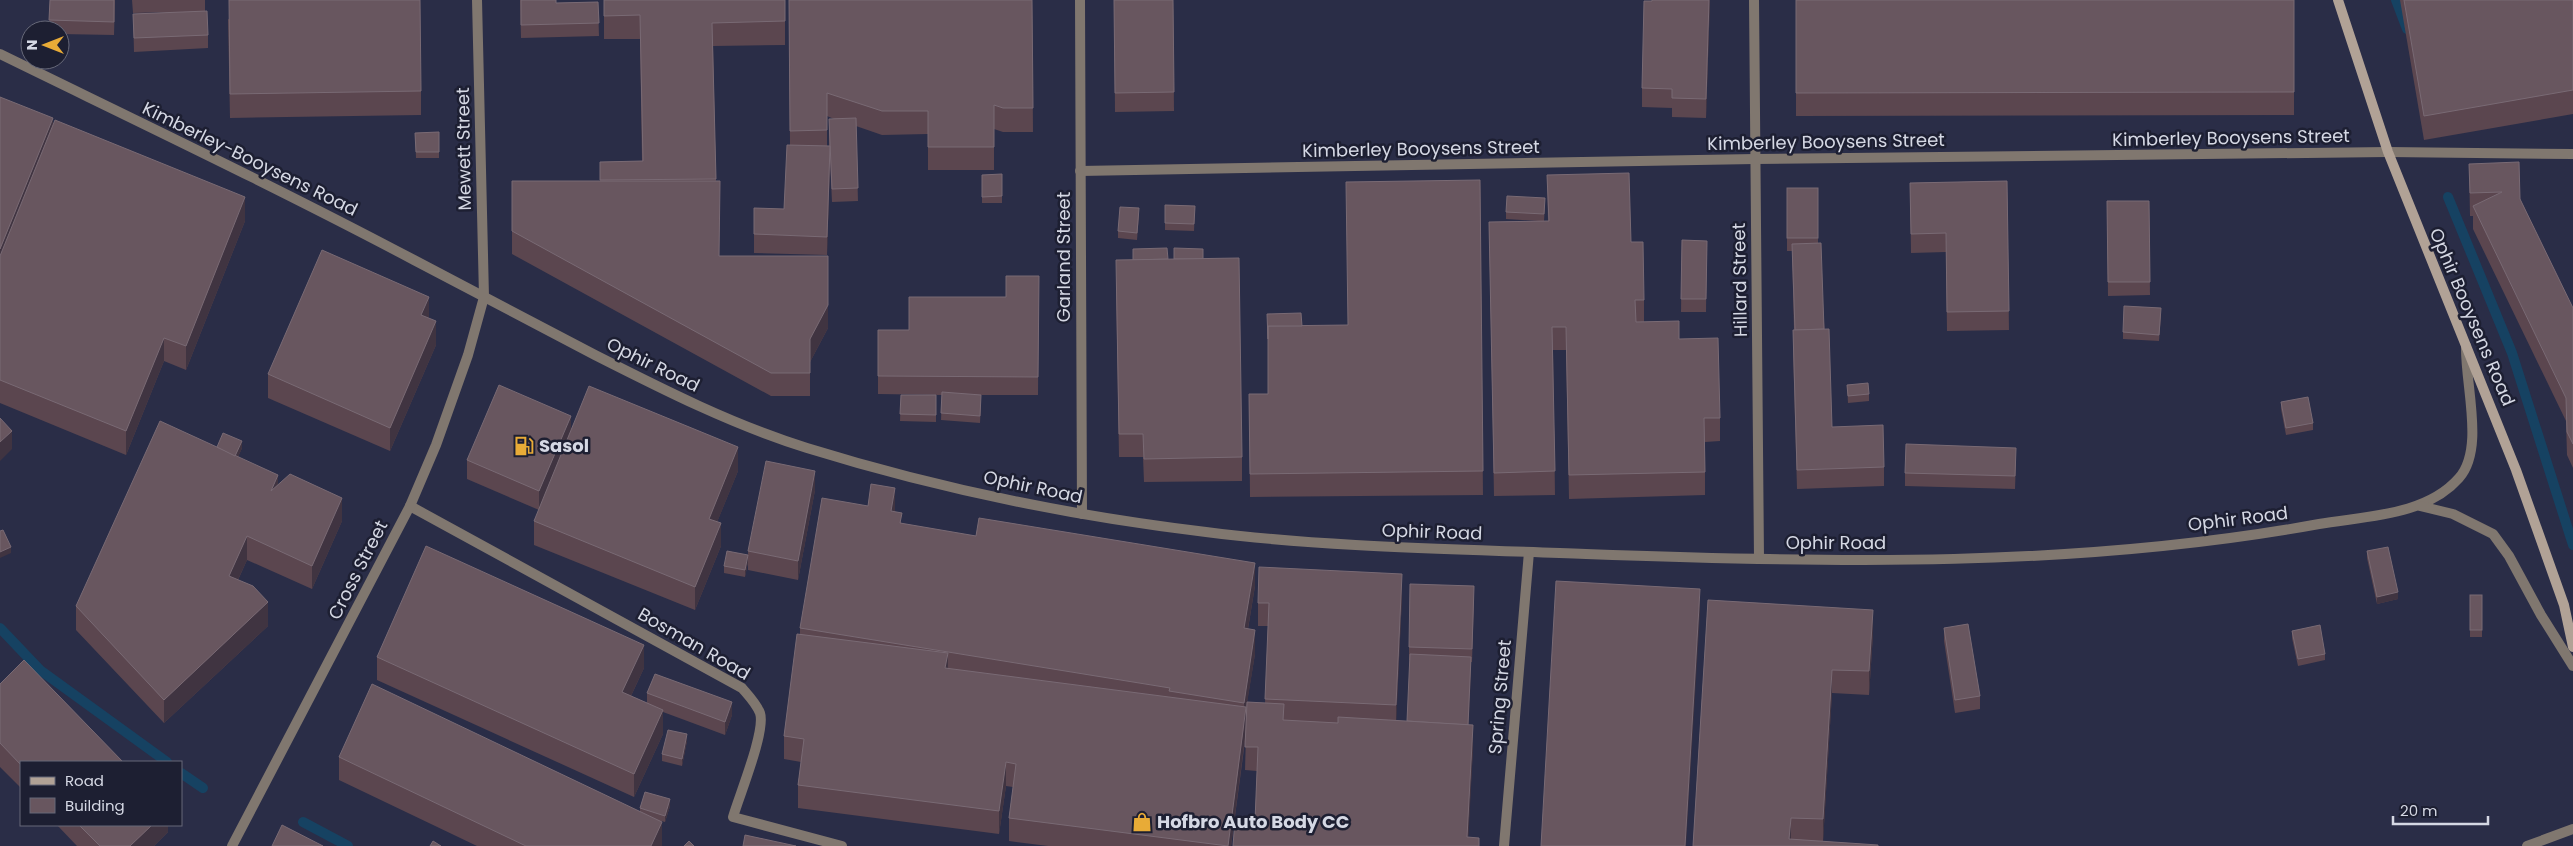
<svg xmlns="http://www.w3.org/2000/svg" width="2573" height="846" viewBox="0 0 2573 846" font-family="Poppins,sans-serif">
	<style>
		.built { fill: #2a2d47; fill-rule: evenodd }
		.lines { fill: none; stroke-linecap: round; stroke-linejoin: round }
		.stream { stroke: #164262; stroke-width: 10 }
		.minor { stroke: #80776f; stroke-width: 10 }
		.tertiary { stroke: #80776f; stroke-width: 10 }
		.secondary { stroke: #b1a296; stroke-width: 10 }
		.wall { fill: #5b464f; fill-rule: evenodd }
		.shaded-wall { fill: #403441 }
		.building { fill: #68565f; stroke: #796a74 }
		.labels { text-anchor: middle; stroke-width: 5; stroke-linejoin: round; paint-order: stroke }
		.street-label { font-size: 18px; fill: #d5d8e4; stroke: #1d1f32 }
		.poi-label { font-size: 18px; font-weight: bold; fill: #d5d8e4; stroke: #1d1f32; text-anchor: start }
	</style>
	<rect width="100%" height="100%" fill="#26293c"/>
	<path class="built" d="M0,0h2573v846h-2573zM30,30h30v30h-30zM21,762h160v63h-160z"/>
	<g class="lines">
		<g class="stream">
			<path d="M2396,0l11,29"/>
			<path d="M2448,197l64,156 61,192"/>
			<path d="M0,628l40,42 127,92"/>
			<path d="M181,773l22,15"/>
			<path d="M303,822l45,24"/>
		</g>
		<g class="minor">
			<path d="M1080,0l2,514"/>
			<path d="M1754,0l5,559"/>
			<path d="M1080,171l675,-12 633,-7 185,2"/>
			<path d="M410,506l332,182c6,7 14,15 18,25 6,18 -21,83 -27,104l109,29"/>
			<path d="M1504,846l25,-294"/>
			<path d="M2527,846l46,-17"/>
		</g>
		<g class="tertiary">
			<path d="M0,54c139,68 278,134 414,206 61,32 121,64 181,95 69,35 138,70 212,93 129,40 265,68 399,84 126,16 254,17 380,22 245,9 492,14 733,-30 46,-8 107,-8 140,-46 26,-29 6,-93 7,-132"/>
			<path d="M2420,506l33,8 40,20 16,22 32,59 32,51"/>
			<path d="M232,846l178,-340 26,-61 32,-90 16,-58 -7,-297"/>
		</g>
		<path class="secondary" d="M2338,0l50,152 128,318 48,135 9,42"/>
	</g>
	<g class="wall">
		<path d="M50,0h65l-1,35 -54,-1v-4h-11z"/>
		<path d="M132,0h73v11l3,24v13l-74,4 -1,-38 38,-2 -38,1z"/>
		<path d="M520,0h36v3l42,-1 1,34 -78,2z"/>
		<path d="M604,0h181v45l-72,1 3,135 3,75 109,72 -18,34v34h-39l-259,-142v-73h88v-19l42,-1 -2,-122h-36z"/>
		<path d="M789,0h243l1,132h-30l-9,-3v41h-66v-36l-46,1 -26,-9 2,75 -26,1 -2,-42 -3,95 -73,-2v-45l30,1 6,-64zM827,116l7,3h-5v27h-2z"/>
		<path d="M1114,0h59l1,111 -59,1z"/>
		<path d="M1652,0h58l-4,118 -34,-1v-9l-30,-1v-19z"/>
		<path d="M1796,0h498v115l-498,1z"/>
		<path d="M2400,0h173v114l-149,26z"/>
		<path d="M228,19l193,72v24l-191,3z"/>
		<path d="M0,97l53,28 192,96 -59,149 -22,-9 -38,94 -126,-52z"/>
		<path d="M439,132v26h-23l-1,-25z"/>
		<path d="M2469,164l51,35 53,109v160l-6,-13 -1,-34 -93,-192v-13h-3z"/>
		<path d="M982,175l20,21v7h-20z"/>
		<path d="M1547,175l84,67 13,58v22l35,17 41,79v23l-15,1v53l-136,4 -3,-149h-13l2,145 -61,1 -5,-274 50,-1 -33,-2v-7l39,-7 -1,16h4z"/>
		<path d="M1480,180l3,315 -233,2 -1,-103h19l34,-68 46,-1z"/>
		<path d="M2007,181l2,149 -62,1 -1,-79 -35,1 -1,-70z"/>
		<path d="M1787,188h31v55l14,184 52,40v19l-87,3 -4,-140v-19h1l-2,-79h-5z"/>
		<path d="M2107,201h42l1,94 -42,1z"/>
		<path d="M1165,205l30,1 -1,25 -29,-1z"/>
		<path d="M1139,214l-2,26 -19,-2v-7z"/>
		<path d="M1682,240l25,1 -1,71h-25z"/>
		<path d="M1203,259l39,198v24l-98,1 -1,-25h-24l-3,-174 17,-23z"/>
		<path d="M1039,276l-1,119h-61l4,7 -1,21 -39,-3 1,-25 -64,-1v-64h31l97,-33z"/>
		<path d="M2161,315l-2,26 -36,-2v-7z"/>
		<path d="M429,318l7,27 -46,106 -122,-53v-24z"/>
		<path d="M1847,385l22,9v7l-21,2z"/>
		<path d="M901,395h35v27l-36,-1z"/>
		<path d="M2281,402l32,21v7l-27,5 -5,-26z"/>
		<path d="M571,431l167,40 -21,51 4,24 -26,64 -161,-65v-24l5,-11 -72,-31v-19z"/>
		<path d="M217,447l25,1 -4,9 40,28 64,36 -30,68 -65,-29 -9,20 30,46 -104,97 -88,-93v-24z"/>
		<path d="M2016,461l-1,28 -110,-3v-13z"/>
		<path d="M815,490l-17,90 -50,-10v-19z"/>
		<path d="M895,512l7,12 353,62 -7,43 7,25 -8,48 18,1 3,-77h-10v-23l144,-6 -6,124h11l3,-61h-1v-13l65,-48 -2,63h-1l-3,63 5,23 -5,89 11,9 -224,-25 2,-50 -12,-1 1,-36 -15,112h-183l-39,-5v-23l4,-31 -7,-1 -7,48 -201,-26v-23l3,-23 -17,-3v-23l16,-101v-7z"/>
		<path d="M2367,551l31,48 -21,5 -10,-46z"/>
		<path d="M748,562l-3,15 -21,-4v-7z"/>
		<path d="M2482,595v42h-12v-7z"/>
		<path d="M1708,600l165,34 -4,61 -37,-2 -9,148 -130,5z"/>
		<path d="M1944,628l36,68v13l-25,4 -11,-72z"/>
		<path d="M2292,631l33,23v6l-27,6 -6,-28z"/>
		<path d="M377,657l267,11 -13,28 16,7v-10l85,22 -7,20 -62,-23v22l-29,63 -257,-117z"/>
		<path d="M0,684l21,78v26l-21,-21z"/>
		<path d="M687,741l-5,25 -20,-5v-7z"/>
		<path d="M339,757l301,54v-3l30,-2 -5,16 -4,-1 1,24v1h-185l-138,-66z"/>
		<path d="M57,825h111v7l-14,14h-77z"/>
	</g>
	<g class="shaded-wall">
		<path d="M1709,0h1l-4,118v-19z"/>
		<path d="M53,118v19l-53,131v-19z"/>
		<path d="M830,146v19l-3,90v-18z"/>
		<path d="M245,197v24l-59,149v-24z"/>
		<path d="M429,297v23l-8,-5z"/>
		<path d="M828,305v23l-18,34v-23z"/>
		<path d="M436,321v24l-46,106v-23z"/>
		<path d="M164,338v23l-38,94v-24z"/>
		<path d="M571,416v19l-32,75v-19z"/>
		<path d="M12,431v18l-12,12v-19z"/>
		<path d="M242,441v7l-12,27v-7z"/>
		<path d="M738,447v24l-29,71v-23z"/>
		<path d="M815,471v19l-17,90v-19z"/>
		<path d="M278,475v24l-7,-8z"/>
		<path d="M895,488v23h-4z"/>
		<path d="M342,498v23l-30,68v-23z"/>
		<path d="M721,523v23l-26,64v-23z"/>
		<path d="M247,536v24l-18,39v-23z"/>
		<path d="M11,547v6l-11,5v-6z"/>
		<path d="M748,555v7l-3,15v-7z"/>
		<path d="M1255,563v23l-11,66v-24z"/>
		<path d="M1402,574v23l-6,131v-23z"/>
		<path d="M1700,589v24l-14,233h-1z"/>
		<path d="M2398,592v7l-21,5v-7z"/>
		<path d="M268,602v24l-104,97v-23z"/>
		<path d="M1873,610v24l-4,61v-24z"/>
		<path d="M1255,630v24l-9,56v20l-15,116h-3l16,-120v-23z"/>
		<path d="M644,645v23l-22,47v-23z"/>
		<path d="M948,653v24l-3,-9z"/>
		<path d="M1471,657v13l-3,73v-13z"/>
		<path d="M1832,670v23l-9,150v-24z"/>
		<path d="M732,702v13l-7,20v-13z"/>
		<path d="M663,710v24l-29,63v-23z"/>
		<path d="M1473,725v23l-5,98 -1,-9z"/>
		<path d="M687,734v7l-5,25v-7z"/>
		<path d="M1006,762v24l-7,48v-23z"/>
		<path d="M670,799v7l-5,16v-6z"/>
		<path d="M1791,818v23l-2,-2z"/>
		<path d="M662,822v24h-11z"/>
		<path d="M152,825h16v7l-14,14h-24z"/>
	</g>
	<g class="building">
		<path d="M50,0h64v22l-65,-2z"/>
		<path d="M229,0h191l1,91 -191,3z"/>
		<path d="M521,0h35v3l42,-1 1,21 -78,2z"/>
		<path d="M604,0h181v21l-73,2 4,156 -116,1v-18l43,-1 -3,-146 -36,1z"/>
		<path d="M789,0h243l1,108h-30l-9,-3v42h-66v-36h-46l-55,-18v37l-37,1z"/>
		<path d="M1114,0h59l1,92 -59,1z"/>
		<path d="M1652,0h57l-3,99 -34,-1v-9l-30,-1 2,-87h8z"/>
		<path d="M1796,0h498v92l-498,1z"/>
		<path d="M2404,0h169v90l-149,26z"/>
		<path d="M207,11l1,24 -74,3 -1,-24z"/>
		<path d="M0,97l53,21 -53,131z"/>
		<path d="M856,118l2,70 -26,1 -3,-70z"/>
		<path d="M55,120l190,77 -59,149 -22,-8 -38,93 -126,-51v-124z"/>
		<path d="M439,132v20h-23l-1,-19z"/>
		<path d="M787,145l43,1 -3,91 -73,-3v-26l30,1z"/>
		<path d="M2519,162l1,37 53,109v136l-6,-12 -1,-34 -93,-192 29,-14 -32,1 -1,-29z"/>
		<path d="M1629,173l2,69h12l1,58h-9l1,22 43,-1v18l39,-1 2,80h-16l1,54 -136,3 -3,-148h-14l3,144 -61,2 -5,-251 60,-1 -2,-46z"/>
		<path d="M1002,174v22l-20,1v-22z"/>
		<path d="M1480,180l3,291 -233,3 -1,-80h19v-68l80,-1 -2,-143z"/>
		<path d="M512,181h208l-1,75h109v49l-18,34v34h-39l-259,-142z"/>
		<path d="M2007,181l2,130 -62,1 -1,-79 -35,1 -1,-51z"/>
		<rect x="1787" y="188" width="31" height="50"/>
		<path d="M1507,196l38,2 -1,16 -38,-2z"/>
		<path d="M2107,201h42l1,81h-42z"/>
		<path d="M1165,205l30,1 -1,18 -29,-1z"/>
		<path d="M1120,207l19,1 -2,25 -19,-2z"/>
		<path d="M1682,240l25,1 -1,58h-25z"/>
		<path d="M1821,243l3,86 -29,1 -3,-86z"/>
		<path d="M1167,248l1,11 -35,1v-11z"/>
		<path d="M1174,248l29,1v10h-29z"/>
		<path d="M322,250l107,47 -8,18 15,6 -46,107 -122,-54z"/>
		<path d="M1239,258l3,199 -98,2 -1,-25h-24l-3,-174z"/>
		<path d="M1006,276h33l-1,101 -160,-1v-46h31v-33h97z"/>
		<path d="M2124,306l37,2 -2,27 -36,-3z"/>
		<path d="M1301,313l1,13h-34v13l-1,-25z"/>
		<path d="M1829,329l3,98 51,-2 1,42 -87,3 -4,-140z"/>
		<path d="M1868,383l1,11 -21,2 -1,-11z"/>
		<path d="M499,385l72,31 -32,75 -72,-31z"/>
		<path d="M589,386l149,61 -29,72 12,4 -26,64 -161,-66z"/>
		<path d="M942,392l39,3 -1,21 -39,-3z"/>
		<path d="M901,395h35v20l-36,-1z"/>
		<path d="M2308,397l5,26 -27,5 -5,-26z"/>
		<path d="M0,418l12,13 -12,11z"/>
		<path d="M160,421l118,54 -7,16 19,-17 52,24 -30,68 -65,-30 -18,40 24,10 15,16 -104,98 -88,-94z"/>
		<path d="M223,433l19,8 -7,15 -18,-9z"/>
		<path d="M1906,444l110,4 -1,28 -110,-3z"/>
		<path d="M766,461l49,10 -17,90 -50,-10z"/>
		<path d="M871,484l24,4 -4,23 11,2 -2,10 76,13 3,-18 276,45 -11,65 11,2 -11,73 -75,-12 1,-3 -370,-60 22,-130 46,8z"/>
		<path d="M3,530l8,17 -11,5v-21z"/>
		<path d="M426,546l218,99 -22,47 41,18 -29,64 -257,-117z"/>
		<path d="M2388,547l10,45 -21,5 -10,-46z"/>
		<path d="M727,551l21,4 -3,15 -21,-4z"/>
		<path d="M1259,567l143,7 -6,131 -131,-6 4,-96h-11z"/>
		<path d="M1556,581l144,8 -15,257h-144z"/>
		<path d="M1410,584l64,2 -2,63 -63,-2z"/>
		<rect x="2470" y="595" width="12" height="35"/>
		<path d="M1708,600l165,10 -4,61 -37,-1 -9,149 -32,-1 -2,21 89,6v1h-185z"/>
		<path d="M1968,624l12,72 -25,4 -11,-72z"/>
		<path d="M2320,625l5,29 -27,5 -6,-28z"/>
		<path d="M797,634l151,19 -3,15 301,39 -18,139 -219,-28 7,-54 -10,-2 -7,49 -201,-26 6,-46 -20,-3z"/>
		<path d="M1410,654l61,3 -3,68 -61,-4z"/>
		<path d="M24,660l99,102h-102v3l-21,-22v-59z"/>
		<path d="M655,674l77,28 -7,20 -78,-29z"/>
		<path d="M372,684l290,138 -11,24h-125l-187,-89z"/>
		<path d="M1247,702l37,2 -1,16 55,3v-6l135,8 -6,112 12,1v8h-246l2,-26 20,1 3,-74h-13z"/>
		<path d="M668,730l19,4 -5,25 -20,-5z"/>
		<path d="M645,792l25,7 -5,17 -25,-8z"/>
		<path d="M79,825h73l-22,21h-30z"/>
		<path d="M282,825l41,21h-51z"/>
		<path d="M745,835l51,11h-53z"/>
		<path d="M433,841l8,5h-11z"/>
		<path d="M689,841l5,5h-10z"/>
	</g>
	<defs>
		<symbol id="fuel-bare" viewBox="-9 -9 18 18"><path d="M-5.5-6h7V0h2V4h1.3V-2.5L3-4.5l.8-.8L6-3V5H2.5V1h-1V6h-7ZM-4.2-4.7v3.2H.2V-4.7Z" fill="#e8ab37" stroke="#1d1f32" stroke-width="2.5" paint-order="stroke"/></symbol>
		<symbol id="shop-bare" viewBox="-9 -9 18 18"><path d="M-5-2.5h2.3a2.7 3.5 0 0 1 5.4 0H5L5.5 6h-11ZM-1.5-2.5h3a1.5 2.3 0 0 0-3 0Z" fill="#e8ab37" stroke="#1d1f32" stroke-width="2.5" paint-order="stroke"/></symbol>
	</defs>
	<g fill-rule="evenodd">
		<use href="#fuel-bare" x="510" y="432" width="28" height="28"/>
		<use href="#shop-bare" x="1128" y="808" width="28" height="28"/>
	</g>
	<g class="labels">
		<g class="street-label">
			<text transform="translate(2231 138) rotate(-1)" y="6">Kimberley Booysens Street</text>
			<text transform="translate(1826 142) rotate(-1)" y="6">Kimberley Booysens Street</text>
			<text transform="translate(464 149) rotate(-91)" y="6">Mewett Street</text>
			<text transform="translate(1421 149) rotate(-1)" y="6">Kimberley Booysens Street</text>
			<text transform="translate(250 159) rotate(26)" y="6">Kimberley-Booysens Road</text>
			<text transform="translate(1064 257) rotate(-90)" y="6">Garland Street</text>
			<text transform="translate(1740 280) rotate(-91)" y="6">Hillard Street</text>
			<text transform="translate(2472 317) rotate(67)" y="6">Ophir Booysens Road</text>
			<text transform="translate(653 365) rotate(26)" y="6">Ophir Road</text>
			<text transform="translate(1033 487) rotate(12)" y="6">Ophir Road</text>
			<text transform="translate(2238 519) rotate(-7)" y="6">Ophir Road</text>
			<text transform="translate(1432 532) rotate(2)" y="6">Ophir Road</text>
			<text x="1836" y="549">Ophir Road</text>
			<text transform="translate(358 570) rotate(-63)" y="6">Cross Street</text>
			<text transform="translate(694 644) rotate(30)" y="6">Bosman Road</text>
			<text transform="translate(1500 697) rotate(-85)" y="6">Spring Street</text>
		</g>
		<g class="poi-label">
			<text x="539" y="452">Sasol</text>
			<text x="1157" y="828">Hofbro Auto Body CC</text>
		</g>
	</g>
	<rect x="20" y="761" width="162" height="65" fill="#1d1f32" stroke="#676979"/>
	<rect x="30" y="777" width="25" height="8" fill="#b1a296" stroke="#676979"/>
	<text x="65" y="786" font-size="15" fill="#d5d8e4">Road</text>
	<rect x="30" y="798" width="25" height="15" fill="#68565f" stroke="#676979"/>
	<text x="65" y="811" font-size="15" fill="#d5d8e4">Building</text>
	<g transform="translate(45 45) rotate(270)"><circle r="24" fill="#1d1f32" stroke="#676979"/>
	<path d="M0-4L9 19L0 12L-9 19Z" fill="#e8ab37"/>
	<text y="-8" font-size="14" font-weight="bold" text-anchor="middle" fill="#d5d8e4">N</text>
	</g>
	<path d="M2393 816v8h95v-8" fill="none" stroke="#d5d8e4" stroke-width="2.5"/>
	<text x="2400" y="816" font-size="15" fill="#d5d8e4" stroke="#1d1f32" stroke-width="4" paint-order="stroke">20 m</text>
</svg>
